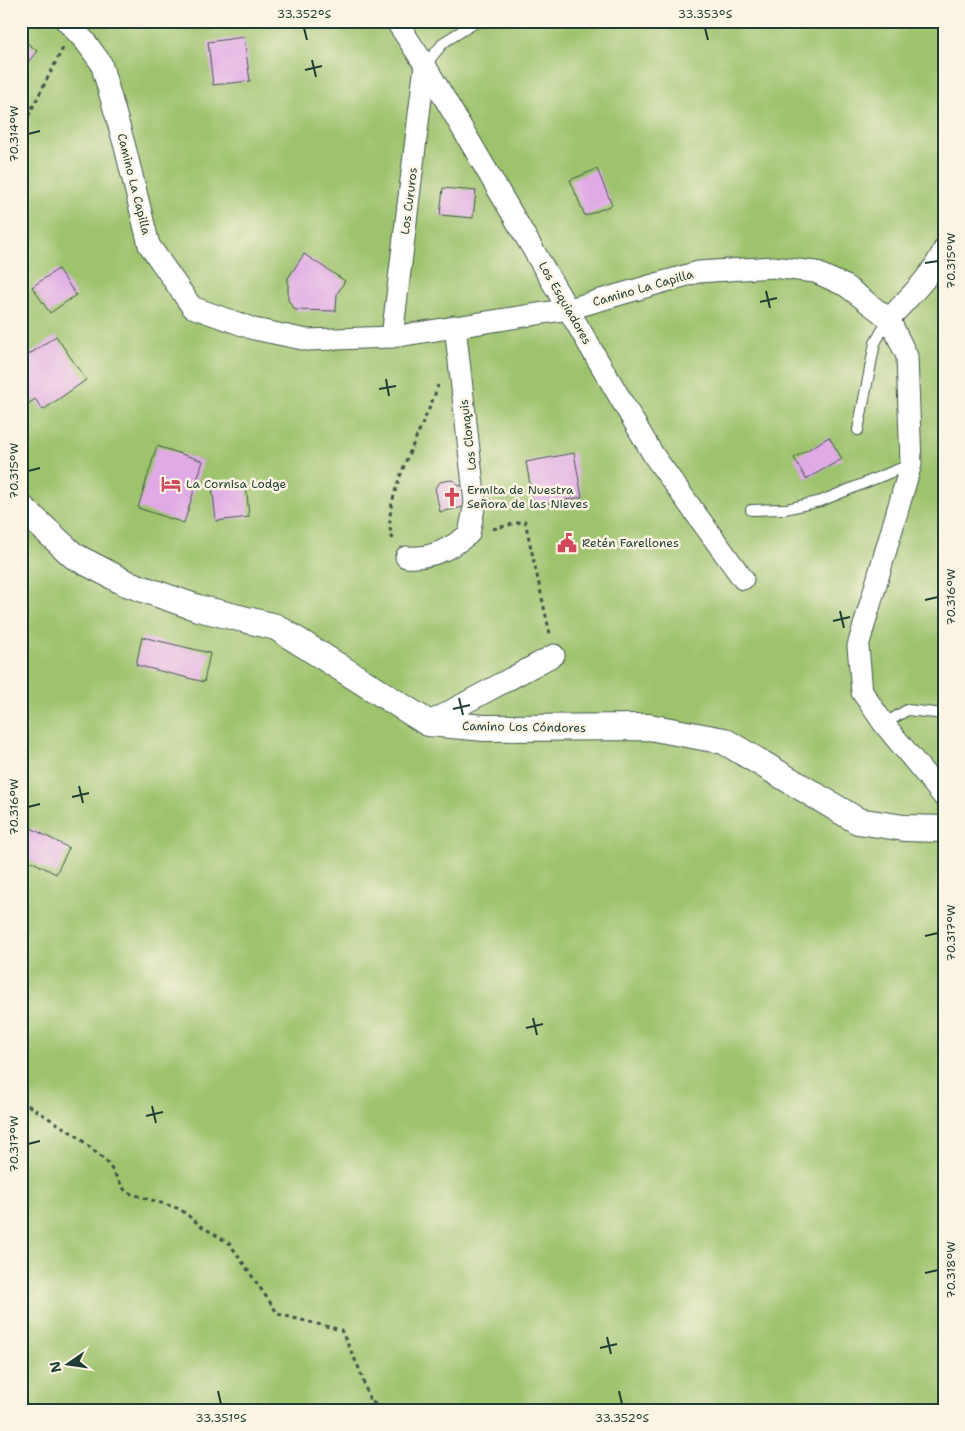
<svg xmlns="http://www.w3.org/2000/svg" width="965" height="1431" viewBox="0 0 965 1431" font-family="'Shantell Sans',sans-serif">
	<style>
		.green { fill: #9ec36d; stroke: #5e8050 }
		.building { fill: #e0aae5 }
		.lines { fill: none; stroke-linecap: round; stroke-linejoin: round }
		.service-casing { stroke: #3f5549; stroke-width: 12 }
		.minor-casing { stroke: #3f5549; stroke-width: 23 }
		.tertiary-casing { stroke: #3f5549; stroke-width: 28 }
		.path { stroke: #3f5549; stroke-width: 3; stroke-dasharray: 4 4; stroke-linecap: butt }
		.service { stroke: #fff; stroke-width: 10 }
		.minor { stroke: #fff; stroke-width: 21 }
		.tertiary { stroke: #fff; stroke-width: 26 }
		.ticks { fill: none; stroke: #1f3d34; stroke-width: 2 }
		.labels { text-anchor: middle; stroke-width: 5; stroke-linejoin: round; paint-order: stroke }
		.street-label { font-size: 12px; fill: #1f3d34; stroke: #fcf5e5 }
		.poi-label { font-size: 12px; fill: #1f3d34; stroke: #fcf5e5; text-anchor: start }
		.neatline { fill: none; stroke: #1f3d34; stroke-width: 2 }
		.ticks-label { font-size: 12px; text-anchor: middle; fill: #1f3d34 }
	</style>
	<rect width="100%" height="100%" fill="#fcf5e5"/>
	<filter id="ink" filterUnits="userSpaceOnUse"><feTurbulence type="fractalNoise" baseFrequency=".02" numOctaves="2"/><feDisplacementMap in="SourceGraphic" scale="10" xChannelSelector="R" yChannelSelector="G"/><feConvolveMatrix kernelMatrix="1 2 1 2 8 2 1 2 1" color-interpolation-filters="sRGB"/></filter>
	<filter id="wash" filterUnits="userSpaceOnUse"><feTurbulence type="fractalNoise" baseFrequency=".0096" numOctaves="4" result="noise"/><feDisplacementMap in="SourceGraphic" scale="20" xChannelSelector="R" yChannelSelector="G"/><feGaussianBlur stdDeviation="1.12" result="paint"/><feColorMatrix in="noise" values="0 0 0 0 0 0 0 0 0 0 0 0 0 0 0 0 0 1.4 0 .05"/><feComposite in="paint" operator="in"/></filter>
	<g filter="url(#wash)">
		<rect width="100%" height="100%" fill="#f2dfbf"/>
		<rect class="green" x="21" y="21" width="923" height="1389"/>
		<g id="blocks">
			<g class="building">
				<path d="M244,37l6,44 -37,4 -5,-43z"/>
				<path d="M21,38l16,13 -16,20z"/>
				<path d="M597,169l15,36 -27,11 -15,-36z"/>
				<path d="M443,188l33,3 -3,27 -33,-3z"/>
				<path d="M304,254l41,27 -8,13 -1,17 -41,-1 -7,-10v-22z"/>
				<path d="M58,269l18,26 -26,18 -18,-26z"/>
				<path d="M56,336l30,44 -43,30 -8,-11 -14,10v-49z"/>
				<path d="M829,437l13,22 -36,20 -12,-21z"/>
				<path d="M157,446l46,15 -19,62 -46,-15z"/>
				<path d="M574,453l8,44 -48,9 -8,-44z"/>
				<path d="M451,480l4,1 3,5 6,-1 5,21 -29,6 -5,-24 5,-6z"/>
				<path d="M246,482l3,35 -33,4 -4,-36z"/>
				<path d="M142,637l68,16 -6,29 -68,-17z"/>
				<path d="M31,828l38,20 -13,26 -35,-18v-8z"/>
			</g>
		</g>
	</g>
	<g filter="url(#ink)">
		<use href="#blocks" fill-opacity="0" stroke="#3f5549" stroke-width="1"/>
		<g class="lines">
			<defs>
				<g id="service">
					<path d="M425,65l19,-23 34,-21"/>
					<path d="M858,430l17,-87 13,-23"/>
					<path d="M751,510l35,-1 35,-8 90,-37"/>
					<path d="M884,724l23,-14 37,4"/>
				</g>
				<g id="minor">
					<path d="M66,21l19,20 16,22 24,84 24,98 43,62 62,22 53,11 85,-3 177,-28 129,-37 75,-5 42,5 31,14 43,33 18,37 4,108 -53,182 4,46 22,32 60,73"/>
					<path d="M396,21l29,44 229,391 89,123"/>
					<path d="M889,319c19,-21 43,-43 55,-70"/>
					<path d="M392,337l33,-272"/>
					<path d="M406,557c25,2 44,-8 63,-23l6,-31 -20,-177"/>
					<path d="M428,723l126,-68"/>
				</g>
				<path id="tertiary" d="M21,507l53,49 52,27 72,25 78,19 152,96 57,5 164,-1 75,14 134,80 46,7 40,1"/>
			</defs>
			<use href="#service" class="service-casing"/>
			<use href="#minor" class="minor-casing"/>
			<use href="#tertiary" class="tertiary-casing"/>
			<g class="path">
				<path d="M21,130l42,-82"/>
				<path d="M493,529l32,-8 25,113"/>
				<path d="M393,539c-16,-36 34,-116 45,-154"/>
				<path d="M21,1101l56,35 30,26 19,30 54,17 21,17 29,18 48,70 63,16 17,36 12,35 18,9"/>
			</g>
			<use href="#service" class="service"/>
			<use href="#minor" class="minor"/>
			<use href="#tertiary" class="tertiary"/>
		</g>
	</g>
	<path class="ticks" d="M304,28l3,12M705,28l3,12M312,60l4,17M305,70l17,-4M28,134l12,-3M925,263l13,-2M766,291l4,17M760,302l17,-4M386,379l3,17M379,389l17,-3M28,471l12,-3M925,600l13,-3M840,611l4,17M833,621l17,-4M459,698l4,17M453,709l17,-4M79,786l4,17M72,797l17,-4M28,807l12,-3M925,936l13,-3M533,1018l4,17M526,1028l17,-4M152,1106l4,17M146,1116l17,-4M28,1144l12,-3M925,1273l13,-3M607,1337l4,17M600,1348l17,-4M218,1391l3,13M619,1391l3,13"/>
	<defs>
		<symbol id="hotel-bare" viewBox="-9 -9 18 18"><path d="M-6-4.5h1.5V1H6V5H4.5V3h-9V5H-6ZM-4 0a1.8 1.8 0 1 1 3.6 0ZM.5 0V-2.5h3Q6-2.5 6 0Z" fill="#d1495b" stroke="#fcf5e5" stroke-width="2.5" paint-order="stroke"/></symbol>
		<symbol id="church-bare" viewBox="-9 -9 18 18"><path d="M-1.2-6h2.4v3.5h3.3v2.4h-3.3V6h-2.4V-.1h-3.3v-2.4h3.3Z" fill="#d1495b" stroke="#fcf5e5" stroke-width="2.5" paint-order="stroke"/></symbol>
		<symbol id="civic-bare" viewBox="-9 -9 18 18"><path d="M-.6-6.5H3V-4.5H.6V-3L4-1V1h2V6H-6V1h2V-1L-.6-3ZM-1.2 2.5V6h2.4V2.5Z" fill="#d1495b" stroke="#fcf5e5" stroke-width="2.5" paint-order="stroke"/></symbol>
	</defs>
	<g fill-rule="evenodd">
		<use href="#hotel-bare" x="157" y="470" width="28" height="28"/>
		<use href="#church-bare" x="438" y="483" width="28" height="28"/>
		<use href="#civic-bare" x="553" y="529" width="28" height="28"/>
	</g>
	<g class="labels">
		<g class="street-label">
			<text transform="translate(134 184) rotate(76)" y="4">Camino La Capilla</text>
			<text transform="translate(409 201) rotate(-83)" y="4">Los Cururos</text>
			<text transform="translate(643 288) rotate(-16)" y="4">Camino La Capilla</text>
			<text transform="translate(565 303) rotate(60)" y="4">Los Esquiadores</text>
			<text transform="translate(468 435) rotate(-97)" y="4">Los Clonquis</text>
			<text transform="translate(524 727) rotate(1)" y="4">Camino Los Cóndores</text>
		</g>
		<g class="poi-label">
			<text x="186" y="488">La Cornisa Lodge</text>
			<text x="467" y="494">Ermita de Nuestra<tspan x="467" dy="14">Señora de las Nieves</tspan></text>
			<text x="582" y="547">Retén Farellones</text>
		</g>
	</g>
	<rect width="965" height="1431" fill="none" stroke="#fcf5e5" stroke-width="55"/>
	<g transform="translate(68 1364) rotate(257)" stroke="#fcf5e5" stroke-width="4" paint-order="stroke">
	<path d="M0-4L9 19L0 12L-9 19Z" fill="#1f3d34"/>
	<text y="-8" font-size="14" font-weight="bold" text-anchor="middle" fill="#1f3d34">N</text>
	</g>
	<rect x="28" y="28" width="910" height="1376" class="neatline"/>
	<g class="ticks-label">
		<text x="304" y="18">33.352°S</text>
		<text x="705" y="18">33.353°S</text>
		<text transform="translate(14 134) rotate(-90)" y="4">70.314°W</text>
		<text transform="translate(951 261) rotate(-90)" y="4">70.315°W</text>
		<text transform="translate(14 471) rotate(-90)" y="4">70.315°W</text>
		<text transform="translate(951 597) rotate(-90)" y="4">70.316°W</text>
		<text transform="translate(14 807) rotate(-90)" y="4">70.316°W</text>
		<text transform="translate(951 933) rotate(-90)" y="4">70.317°W</text>
		<text transform="translate(14 1144) rotate(-90)" y="4">70.317°W</text>
		<text transform="translate(951 1270) rotate(-90)" y="4">70.318°W</text>
		<text x="221" y="1422">33.351°S</text>
		<text x="622" y="1422">33.352°S</text>
	</g>
</svg>
